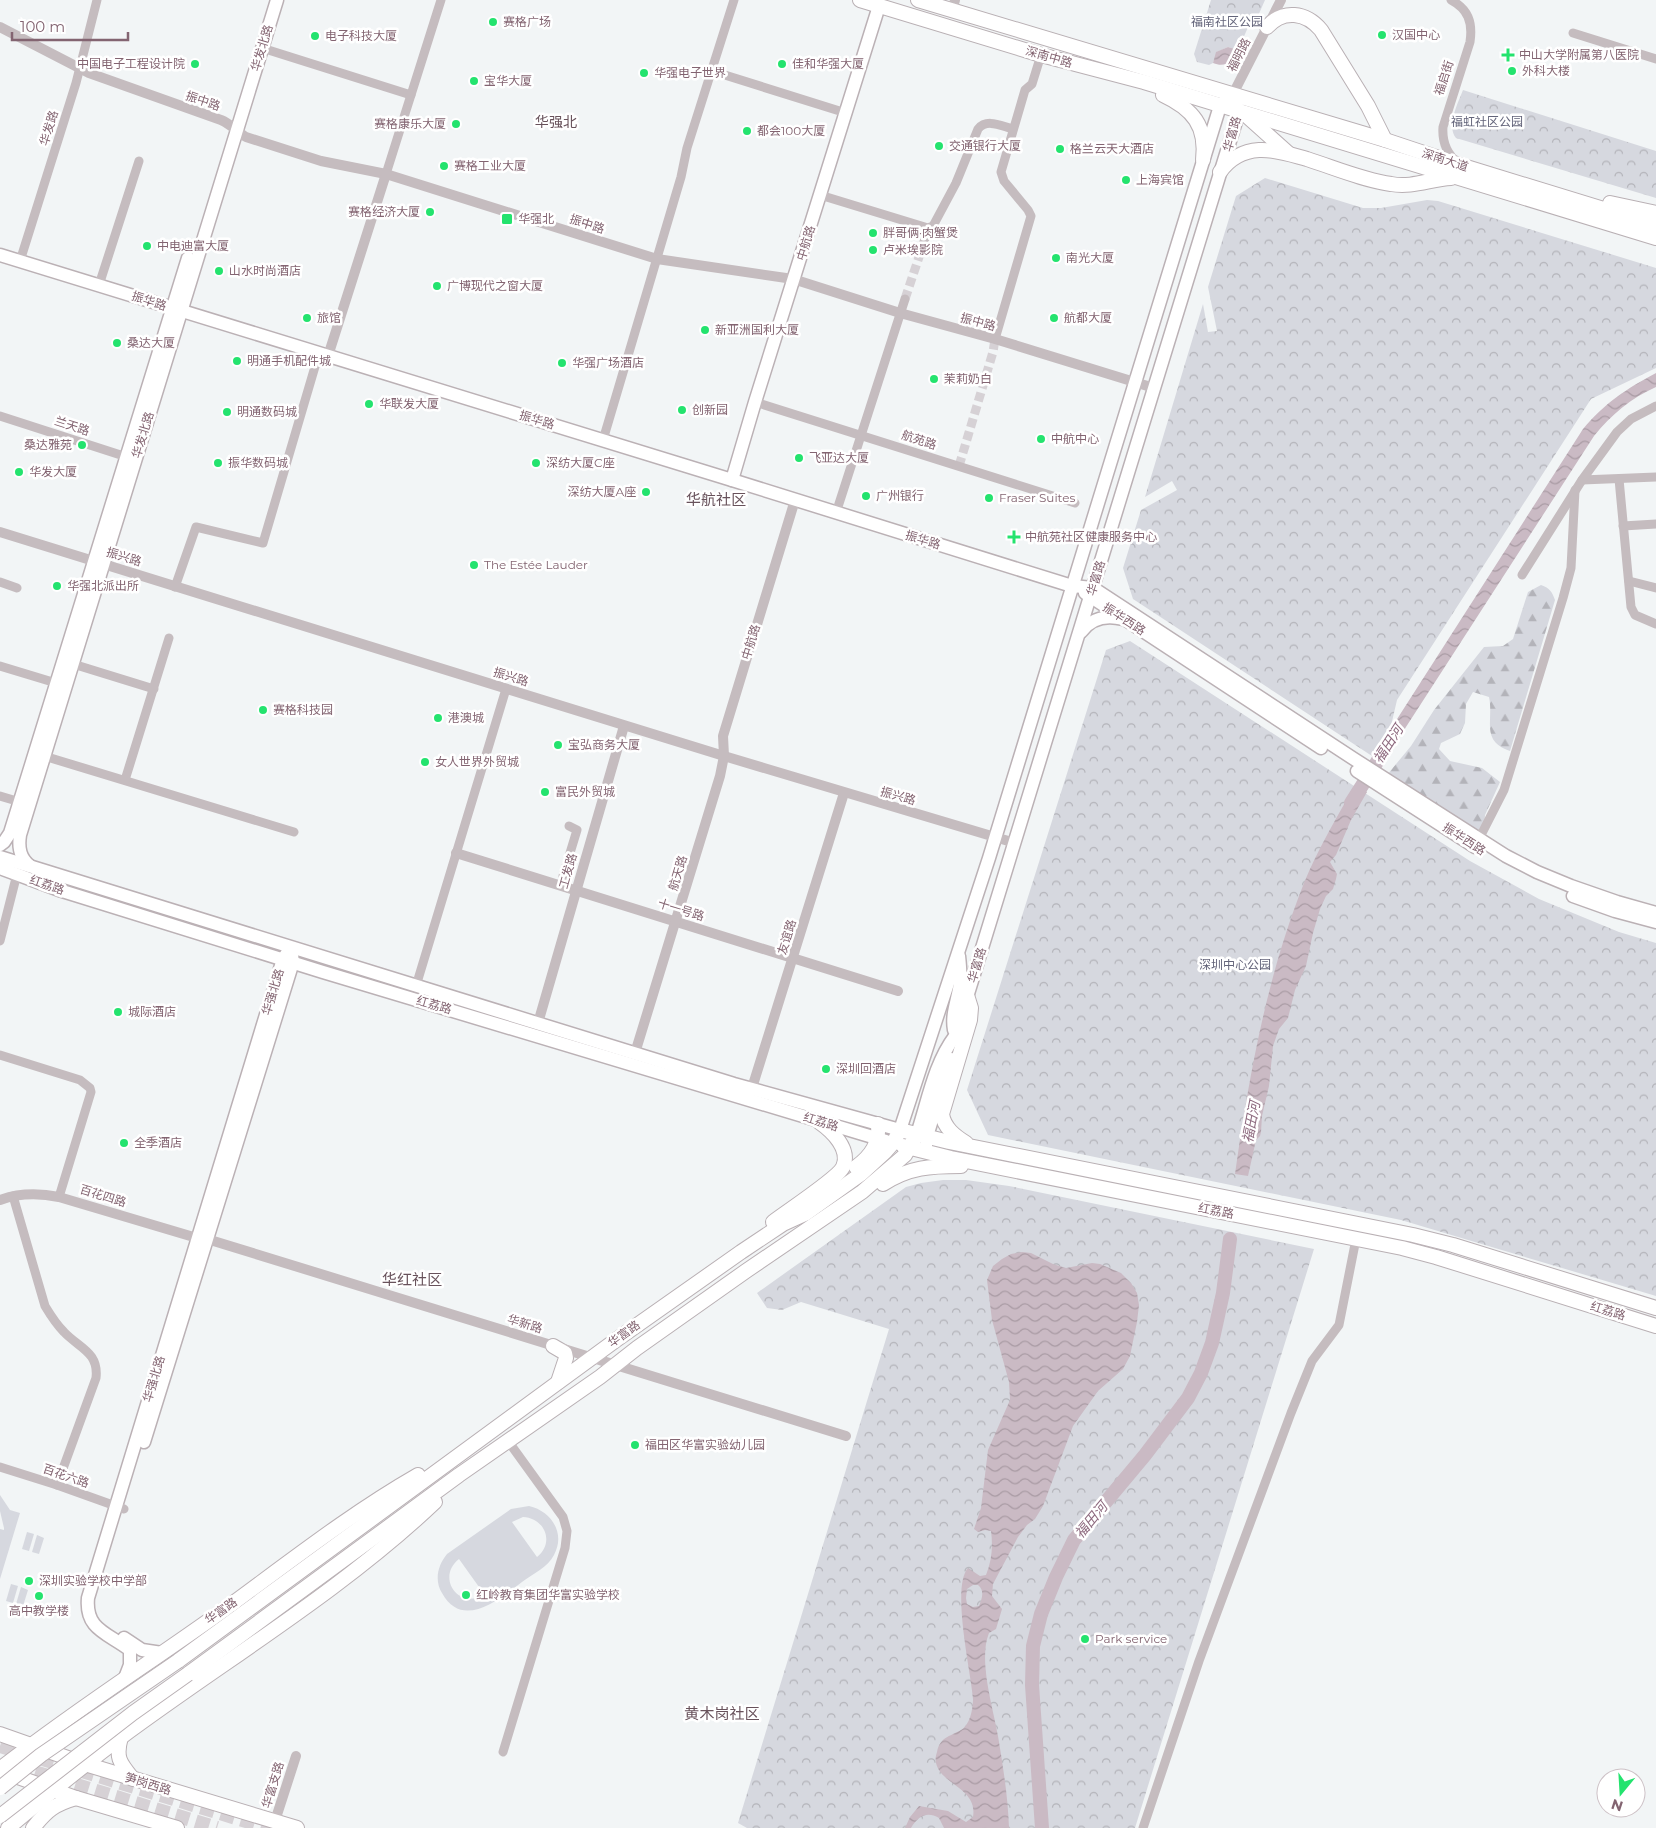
<svg xmlns="http://www.w3.org/2000/svg" width="1656" height="1828" viewBox="0 0 1656 1828" font-family="Montserrat,'Noto Sans SC',sans-serif">
	<style>
		.green { fill: #d6d8df; fill-rule: evenodd }
		.forest { fill: url(#forest-firs) }
		.park { fill: url(#park-crowns) }
		.water { fill: url(#water-waves); fill-rule: evenodd }
		.lines { fill: none; stroke-linecap: round; stroke-linejoin: round }
		.river { stroke: #cabac4; stroke-width: 14 }
		.minor-tunnel { stroke: #d6d1d5; stroke-width: 9; stroke-dasharray: 9 4.5; stroke-linecap: butt }
		.primary-tunnel { stroke: #d6d1d5; stroke-width: 14; stroke-dasharray: 14 7; stroke-linecap: butt }
		.secondary-casing { stroke: #bbb1b5; stroke-width: 15 }
		.primary-casing { stroke: #b9b0b4; stroke-width: 16 }
		.minor { stroke: #c5bcbf; stroke-width: 9 }
		.tertiary { stroke: #c5bcbf; stroke-width: 10 }
		.secondary { stroke: #fff; stroke-width: 12 }
		.primary { stroke: #fff; stroke-width: 14 }
		.primary-bridge-casing { stroke: #b9b0b4; stroke-width: 16; stroke-linecap: butt }
		.primary-bridge { stroke: #fff; stroke-width: 14 }
		.poi-dot { fill: #24e36e; stroke: #fff; stroke-width: 2 }
		.labels { text-anchor: middle; stroke-width: 5; stroke-linejoin: round; paint-order: stroke }
		.poi-label { font-size: 12px; fill: #836471; stroke: #fff; text-anchor: start }
		.park-label { font-size: 12px; fill: #63647a; stroke: #fff }
		.street-label { font-size: 12px; fill: #836471; stroke: #fff }
		.neighbourhood-label { font-size: 14px; fill: #68525b; stroke: #fff }
		.water-label { font-size: 14px; font-style: italic; fill: #8e6a7f; stroke: #fff }
		.quarter-label { font-size: 15px; fill: #68525b; stroke: #fff }
	</style>
	<defs>
		<pattern id="forest-firs" width="22" height="20" patternUnits="userSpaceOnUse" patternTransform="scale(1.25)"><rect width="22" height="20" fill="#d6d8df"/><path d="M5 1l3.5 6h-7zM16 11l3.5 6h-7z" fill="#b3b3b9"/></pattern>
		<pattern id="park-crowns" width="20" height="18" patternUnits="userSpaceOnUse" patternTransform="scale(1.25)"><rect width="20" height="18" fill="#d6d8df"/><path d="M2 6a3 3 0 1 1 6 0M12 15a3 3 0 1 1 6 0" fill="none" stroke="#b3b3b9"/></pattern>
		<pattern id="water-waves" width="16" height="10" patternUnits="userSpaceOnUse" patternTransform="scale(1.25)"><rect width="16" height="10" fill="#cabac4"/><path d="M0 5q4-4 8 0t8 0" fill="none" stroke="#a99ba4"/></pattern>
	</defs>
	<rect width="100%" height="100%" fill="#f2f5f6"/>
	<g class="green">
		<path d="M0,1495l10,15 10,3 -20,66v-50l4,1v-2l-4,-17z"/>
		<path d="M529,1506c22,5 37,27 25,49 -6,12 -21,19 -32,27 -22,16 -59,49 -80,11 -8,-13 -4,-28 5,-39l64,-45zM523,1517c22,1 32,26 14,40l-25,-35zM459,1559l25,35v1c-26,15 -48,-18 -25,-36z"/>
		<path d="M27,1532l7,2 -5,17 -7,-2z"/>
		<path d="M37,1535l7,3 -5,16 -7,-2z"/>
		<path d="M11,1584l7,2 -5,17 -7,-2z"/>
		<path d="M21,1587l7,3 -5,16 -7,-2z"/>
	</g>
	<path class="forest" d="M1541,585c9,3 11,7 14,15l-45,151c-30,-10 -16,-31 -21,-54l-16,-5 -7,12 -1,19 -5,11 -19,9 -2,6 11,12 32,7 18,14 -15,33 -1,17 -6,1 -91,-58 24,-29 23,-36 50,-63 19,-1 10,-7 15,-47z"/>
	<g class="park">
		<path d="M1211,0h54l-11,25h-5l-11,25 -10,-3 -11,5 -4,11 -4,2 -12,-3 -3,-8z"/>
		<path d="M1463,90l193,61v47l-200,-60c-10,-12 2,-35 7,-48z"/>
		<path d="M1265,178l98,30h18l46,-8 11,1 218,67v100l-65,31 -194,301 -7,30 -18,26 -239,-157 -10,-31 18,-58 36,-20 -5,-9 -27,16 58,-193 5,28 9,-1 -9,-44 28,-91z"/>
		<path d="M1130,641l340,220 69,38 80,33 37,11v353l-255,-76 -413,-85 -21,-45 139,-440z"/>
		<path d="M943,1180h23l43,6 305,63 -179,579h-388l-9,-5 151,-494 -88,-27 -19,8 -15,-2 -10,-15 149,-106 15,-4z"/>
	</g>
	<g class="water">
		<path d="M1228,47l10,3c-5,12 -13,18 -25,13l3,-11z"/>
		<path d="M1656,373v14c-25,11 -45,28 -62,49l-210,325 -10,-6 209,-326c22,-26 43,-40 73,-56z"/>
		<path d="M1355,785l12,7 -16,28 -15,35 -6,7 7,12 -1,5 -3,10 -7,7 -6,13 -7,24 -7,33 -11,24 -7,28 -9,11 -6,17 -4,40 -7,30 -1,16 -1,4 -4,4 -8,36 -13,-2c14,-99 32,-198 69,-291 14,-34 33,-66 51,-98z"/>
		<path d="M1022,1252l9,1 22,11 13,4 26,-5 8,1 21,9 10,10 6,10 2,12 -2,17 -7,34 -7,13 -25,22 -25,35 -30,80 -8,13 -8,6 -9,12 -25,47 -1,12 10,13 -6,20 -7,4c-11,27 4,74 9,103 5,30 10,61 11,92h-65l-5,-10c-12,-7 -21,-2 -28,10h-6l5,-11 9,-11 29,5 18,11 7,-5c5,-29 -32,-32 -37,-54 -1,-4 0,-8 1,-11 3,-15 12,-15 24,-22 9,-5 12,-21 12,-31 -2,-27 -22,-112 -5,-131l12,8 6,-1c6,-15 7,-29 5,-44l-6,-1 -7,2 -4,-3 7,-21 7,-58 22,-50 -1,-18 -17,-62 -5,-40 6,-14 9,-7 9,-5zM973,1585h5c7,6 4,13 1,21l-6,1 -6,-3 -1,-6 1,-9z"/>
	</g>
	<g class="lines">
		<g class="river">
			<path d="M1351,803l38,-60"/>
			<path d="M1042,1828l-10,-143 1,-39 8,-32 15,-37 18,-37 71,-85 43,-57 13,-25 11,-30 11,-50 7,-54"/>
		</g>
		<g class="minor-tunnel">
			<path d="M905,299l19,-57"/>
			<path d="M959,466l34,-114 2,-13"/>
		</g>
		<g class="primary-tunnel">
			<path d="M0,1746l269,82"/>
			<path d="M15,1766l202,62"/>
		</g>
		<defs>
			<g id="secondary">
				<path d="M0,255l732,225 340,106 21,2 261,171 152,97 31,16 34,14 46,16 39,11"/>
				<path d="M732,480l23,-78 124,-396"/>
				<path d="M1085,593l236,155"/>
				<path d="M1081,632c10,-14 26,-17 42,-13"/>
				<path d="M1357,771l118,76"/>
				<path d="M0,845l4,-3 6,-9 178,-575"/>
				<path d="M0,857l734,227 166,46 89,-272 231,-752 13,-12 6,18 -5,16 -279,908c-21,28 -27,65 -38,98"/>
				<path d="M30,866c-10,-8 -12,-18 -10,-31l257,-835"/>
				<path d="M0,868l59,22 264,82 563,169"/>
				<path d="M1573,896l42,15 41,11"/>
				<path d="M954,1030c-3,-17 4,-30 6,-47 1,-9 0,-18 -1,-27"/>
				<path d="M926,1145l1,-9 24,-77"/>
				<path d="M144,1442l149,-480 -1,-7"/>
				<path d="M124,1638l18,12 20,3"/>
				<path d="M125,1678l5,-13v-15c-22,-17 -45,-20 -42,-52l195,-639 4,-6"/>
			</g>
			<g id="primary">
				<path d="M860,0l181,55 103,27 512,156"/>
				<path d="M918,0l467,140 78,26 193,59"/>
				<path d="M1267,27c16,-18 39,-15 54,3l47,76 17,34"/>
				<path d="M1163,95c30,14 44,31 40,65"/>
				<path d="M1248,117l40,36"/>
				<path d="M1220,172c9,-13 23,-21 39,-22 16,-1 33,5 48,9 28,9 56,21 84,25 21,4 40,-5 60,-6"/>
				<path d="M1610,203l46,10"/>
				<path d="M966,1143c-11,-7 -22,-15 -24,-29l28,-94 1,-12 -4,-13"/>
				<path d="M903,1146l48,12 451,90 34,9 220,69"/>
				<path d="M856,1167c15,-11 24,-24 22,-43"/>
				<path d="M883,1184c26,-17 48,-18 78,-18"/>
				<path d="M773,1222c13,-10 65,-44 70,-55 8,-18 -11,-36 -24,-45"/>
				<path d="M553,1346l12,7 1,5 -8,24"/>
				<path d="M178,1661l438,-321 125,-88 42,-28 22,-10 56,-40 24,-22 8,-9 7,-13 49,12 464,93 40,10 203,63"/>
				<path d="M188,1674l271,-199 141,-98 37,-29 109,-77 116,-79 43,-37 12,-21"/>
				<path d="M0,1734l85,30 212,64"/>
				<path d="M121,1737c-6,21 -1,26 12,42"/>
				<path d="M0,1769c72,-57 150,-106 225,-160 63,-46 125,-95 193,-134"/>
				<path d="M4,1772l72,26 101,30"/>
				<path d="M8,1828c37,-31 74,-62 112,-90 105,-78 220,-146 315,-236"/>
				<path d="M33,1828c14,-18 22,-24 43,-30"/>
			</g>
		</defs>
		<use href="#secondary" class="secondary-casing"/>
		<use href="#primary" class="primary-casing"/>
		<g class="minor">
			<path d="M1451,0c17,9 22,22 19,42l-27,85c-1,14 4,27 15,36"/>
			<path d="M1573,33l83,26"/>
			<path d="M262,48l149,47"/>
			<path d="M712,71l134,42"/>
			<path d="M386,174l55,-174"/>
			<path d="M820,195l108,33 5,-2 23,-43 22,-54c9,-11 23,-3 35,0"/>
			<path d="M924,242l4,-14"/>
			<path d="M20,261l56,-178 21,-83"/>
			<path d="M99,285l40,-124"/>
			<path d="M995,339l36,-123 -3,-6 -24,-29 -3,-9 24,-82 7,-6 9,-29"/>
			<path d="M755,402l320,101"/>
			<path d="M0,416l130,42"/>
			<path d="M603,440l78,-263 6,-29 47,-148"/>
			<path d="M1619,479l12,128 4,8 21,9"/>
			<path d="M1582,480l74,-3"/>
			<path d="M836,513l69,-214"/>
			<path d="M1623,526l33,-2"/>
			<path d="M1522,575l60,-95 35,-48 14,-13 25,-13"/>
			<path d="M1629,581l27,7"/>
			<path d="M0,582l17,6"/>
			<path d="M175,587l21,-60 67,16 56,-190"/>
			<path d="M73,664l81,25"/>
			<path d="M0,666l56,17"/>
			<path d="M44,756l250,76"/>
			<path d="M125,780l44,-142"/>
			<path d="M0,796l20,6"/>
			<path d="M1479,839l25,-49 59,-192 8,-30 4,-78"/>
			<path d="M568,888l-5,-12 14,-46 -8,-4"/>
			<path d="M0,941l17,-67"/>
			<path d="M416,986l90,-297"/>
			<path d="M0,1055l80,25 10,8 1,4 -32,105"/>
			<path d="M13,1196l32,110c6,10 11,18 19,26 15,16 35,20 32,46l-39,107"/>
			<path d="M0,1467l57,18 67,24"/>
			<path d="M503,1752l62,-204 2,-17 -4,-14 -55,-76"/>
			<path d="M1143,1828l56,-167 92,-248 21,-52 27,-36 17,-86"/>
		</g>
		<g class="tertiary">
			<path d="M952,10l3,-10"/>
			<path d="M0,27l89,46 132,47c10,4 16,12 25,17l75,24 65,13 271,85 136,20 107,34 95,26 159,49"/>
			<path d="M1233,94l48,-94"/>
			<path d="M328,356l58,-182"/>
			<path d="M0,532l724,224 291,87"/>
			<path d="M456,853l442,138"/>
			<path d="M538,1023l86,-297"/>
			<path d="M635,1053l85,-277 4,-20 -1,-20 72,-236"/>
			<path d="M752,1088l92,-295"/>
			<path d="M0,1200c19,-7 39,-7 59,-3l138,41 10,1c213,66 427,130 639,197"/>
			<path d="M275,1821l21,-65"/>
		</g>
		<use href="#secondary" class="secondary"/>
		<use href="#primary" class="primary"/>
		<defs>
			<g id="primary-bridge">
				<path d="M0,1788l41,-33 137,-94"/>
				<path d="M0,1816l133,-103 55,-39"/>
			</g>
		</defs>
		<use href="#primary-bridge" class="primary-bridge-casing"/>
		<use href="#primary-bridge" class="primary-bridge"/>
	</g>
	<g class="poi-dot">
		<circle cx="493" cy="22" r="5"/>
		<circle cx="1382" cy="35" r="5"/>
		<circle cx="315" cy="36" r="5"/>
		<path d="M1505.5 47.5h5v5h5v5h-5v5h-5v-5h-5v-5h5z"/>
		<circle cx="195" cy="64" r="5"/>
		<circle cx="782" cy="64" r="5"/>
		<circle cx="1512" cy="71" r="5"/>
		<circle cx="644" cy="73" r="5"/>
		<circle cx="474" cy="81" r="5"/>
		<circle cx="456" cy="124" r="5"/>
		<circle cx="747" cy="131" r="5"/>
		<circle cx="939" cy="146" r="5"/>
		<circle cx="1060" cy="149" r="5"/>
		<circle cx="444" cy="166" r="5"/>
		<circle cx="1126" cy="180" r="5"/>
		<circle cx="430" cy="212" r="5"/>
		<rect x="501" y="213" width="12" height="12" rx="2.5"/>
		<circle cx="873" cy="233" r="5"/>
		<circle cx="147" cy="246" r="5"/>
		<circle cx="873" cy="250" r="5"/>
		<circle cx="1056" cy="258" r="5"/>
		<circle cx="219" cy="271" r="5"/>
		<circle cx="437" cy="286" r="5"/>
		<circle cx="307" cy="318" r="5"/>
		<circle cx="1054" cy="318" r="5"/>
		<circle cx="705" cy="330" r="5"/>
		<circle cx="117" cy="343" r="5"/>
		<circle cx="237" cy="361" r="5"/>
		<circle cx="562" cy="363" r="5"/>
		<circle cx="934" cy="379" r="5"/>
		<circle cx="369" cy="404" r="5"/>
		<circle cx="682" cy="410" r="5"/>
		<circle cx="227" cy="412" r="5"/>
		<circle cx="1041" cy="439" r="5"/>
		<circle cx="82" cy="445" r="5"/>
		<circle cx="799" cy="458" r="5"/>
		<circle cx="218" cy="463" r="5"/>
		<circle cx="536" cy="463" r="5"/>
		<circle cx="19" cy="472" r="5"/>
		<circle cx="646" cy="492" r="5"/>
		<circle cx="866" cy="496" r="5"/>
		<circle cx="989" cy="498" r="5"/>
		<path d="M1011.5 529.5h5v5h5v5h-5v5h-5v-5h-5v-5h5z"/>
		<circle cx="474" cy="565" r="5"/>
		<circle cx="57" cy="586" r="5"/>
		<circle cx="263" cy="710" r="5"/>
		<circle cx="438" cy="718" r="5"/>
		<circle cx="558" cy="745" r="5"/>
		<circle cx="425" cy="762" r="5"/>
		<circle cx="545" cy="792" r="5"/>
		<circle cx="118" cy="1012" r="5"/>
		<circle cx="826" cy="1069" r="5"/>
		<circle cx="124" cy="1143" r="5"/>
		<circle cx="635" cy="1445" r="5"/>
		<circle cx="29" cy="1581" r="5"/>
		<circle cx="466" cy="1595" r="5"/>
		<circle cx="39" cy="1596" r="5"/>
		<circle cx="1085" cy="1639" r="5"/>
	</g>
	<g class="labels">
		<g class="poi-label">
			<text x="503" y="26">赛格广场</text>
			<text x="1392" y="39">汉国中心</text>
			<text x="325" y="40">电子科技大厦</text>
			<text x="1519" y="59">中山大学附属第八医院</text>
			<text x="185" y="68" text-anchor="end">中国电子工程设计院</text>
			<text x="792" y="68">佳和华强大厦</text>
			<text x="1522" y="75">外科大楼</text>
			<text x="654" y="77">华强电子世界</text>
			<text x="484" y="85">宝华大厦</text>
			<text x="446" y="128" text-anchor="end">赛格康乐大厦</text>
			<text x="757" y="135">都会100大厦</text>
			<text x="949" y="150">交通银行大厦</text>
			<text x="1070" y="153">格兰云天大酒店</text>
			<text x="454" y="170">赛格工业大厦</text>
			<text x="1136" y="184">上海宾馆</text>
			<text x="420" y="216" text-anchor="end">赛格经济大厦</text>
			<text x="518" y="223">华强北</text>
			<text x="883" y="237">胖哥俩·肉蟹煲</text>
			<text x="157" y="250">中电迪富大厦</text>
			<text x="883" y="254">卢米埃影院</text>
			<text x="1066" y="262">南光大厦</text>
			<text x="229" y="275">山水时尚酒店</text>
			<text x="447" y="290">广博现代之窗大厦</text>
			<text x="317" y="322">旅馆</text>
			<text x="1064" y="322">航都大厦</text>
			<text x="715" y="334">新亚洲国利大厦</text>
			<text x="127" y="347">桑达大厦</text>
			<text x="247" y="365">明通手机配件城</text>
			<text x="572" y="367">华强广场酒店</text>
			<text x="944" y="383">茉莉奶白</text>
			<text x="379" y="408">华联发大厦</text>
			<text x="692" y="414">创新园</text>
			<text x="237" y="416">明通数码城</text>
			<text x="1051" y="443">中航中心</text>
			<text x="72" y="449" text-anchor="end">桑达雅苑</text>
			<text x="809" y="462">飞亚达大厦</text>
			<text x="228" y="467">振华数码城</text>
			<text x="546" y="467">深纺大厦C座</text>
			<text x="29" y="476">华发大厦</text>
			<text x="636" y="496" text-anchor="end">深纺大厦A座</text>
			<text x="876" y="500">广州银行</text>
			<text x="999" y="502">Fraser Suites</text>
			<text x="1025" y="541">中航苑社区健康服务中心</text>
			<text x="484" y="569">The Estée Lauder</text>
			<text x="67" y="590">华强北派出所</text>
			<text x="273" y="714">赛格科技园</text>
			<text x="448" y="722">港澳城</text>
			<text x="568" y="749">宝弘商务大厦</text>
			<text x="435" y="766">女人世界外贸城</text>
			<text x="555" y="796">富民外贸城</text>
			<text x="128" y="1016">城际酒店</text>
			<text x="836" y="1073">深圳回酒店</text>
			<text x="134" y="1147">全季酒店</text>
			<text x="645" y="1449">福田区华富实验幼儿园</text>
			<text x="39" y="1585">深圳实验学校中学部</text>
			<text x="476" y="1599">红岭教育集团华富实验学校</text>
			<text x="39" y="1615" text-anchor="middle">高中教学楼</text>
			<text x="1095" y="1643">Park service</text>
		</g>
		<g class="park-label">
			<text x="1227" y="26">福南社区公园</text>
			<text x="1487" y="126">福虹社区公园</text>
			<text x="1235" y="969">深圳中心公园</text>
		</g>
		<g class="street-label">
			<text transform="translate(262 48) rotate(-73)" y="4">华发北路</text>
			<text transform="translate(1239 55) rotate(-63)" y="4">福明路</text>
			<text transform="translate(1049 57) rotate(16)" y="4">深南中路</text>
			<text transform="translate(1444 78) rotate(-72)" y="4">福启街</text>
			<text transform="translate(203 101) rotate(19)" y="4">振中路</text>
			<text transform="translate(49 128) rotate(-73)" y="4">华发路</text>
			<text transform="translate(1232 134) rotate(-74)" y="4">华富路</text>
			<text transform="translate(1445 160) rotate(18)" y="4">深南大道</text>
			<text transform="translate(587 224) rotate(18)" y="4">振中路</text>
			<text transform="translate(806 243) rotate(-73)" y="4">中航路</text>
			<text transform="translate(149 301) rotate(18)" y="4">振华路</text>
			<text transform="translate(978 322) rotate(15)" y="4">振中路</text>
			<text transform="translate(537 420) rotate(17)" y="4">振华路</text>
			<text transform="translate(72 426) rotate(18)" y="4">兰天路</text>
			<text transform="translate(143 435) rotate(-73)" y="4">华发北路</text>
			<text transform="translate(919 440) rotate(18)" y="4">航苑路</text>
			<text transform="translate(923 540) rotate(17)" y="4">振华路</text>
			<text transform="translate(124 557) rotate(17)" y="4">振兴路</text>
			<text transform="translate(1096 578) rotate(-73)" y="4">华富路</text>
			<text transform="translate(1124 619) rotate(33)" y="4">振华西路</text>
			<text transform="translate(751 642) rotate(-73)" y="4">中航路</text>
			<text transform="translate(511 677) rotate(17)" y="4">振兴路</text>
			<text transform="translate(898 796) rotate(16)" y="4">振兴路</text>
			<text transform="translate(1464 839) rotate(33)" y="4">振华西路</text>
			<text transform="translate(568 871) rotate(-74)" y="4">工发路</text>
			<text transform="translate(678 873) rotate(-73)" y="4">航天路</text>
			<text transform="translate(47 885) rotate(19)" y="4">红荔路</text>
			<text transform="translate(681 910) rotate(17)" y="4">十一号路</text>
			<text transform="translate(787 937) rotate(-73)" y="4">友谊路</text>
			<text transform="translate(977 965) rotate(-73)" y="4">华富路</text>
			<text transform="translate(273 992) rotate(-73)" y="4">华强北路</text>
			<text transform="translate(434 1005) rotate(16)" y="4">红荔路</text>
			<text transform="translate(821 1122) rotate(17)" y="4">红荔路</text>
			<text transform="translate(103 1196) rotate(17)" y="4">百花四路</text>
			<text transform="translate(1216 1211) rotate(11)" y="4">红荔路</text>
			<text transform="translate(1608 1311) rotate(17)" y="4">红荔路</text>
			<text transform="translate(525 1324) rotate(17)" y="4">华新路</text>
			<text transform="translate(624 1334) rotate(-36)" y="4">华富路</text>
			<text transform="translate(154 1379) rotate(-73)" y="4">华强北路</text>
			<text transform="translate(66 1476) rotate(19)" y="4">百花六路</text>
			<text transform="translate(221 1611) rotate(-35)" y="4">华富路</text>
			<text transform="translate(148 1784) rotate(17)" y="4">笋岗西路</text>
			<text transform="translate(273 1785) rotate(-73)" y="4">华富支路</text>
		</g>
		<g class="neighbourhood-label">
			<text x="556" y="127">华强北</text>
		</g>
		<g class="water-label">
			<text transform="translate(1388 744) rotate(-57)" y="5">福田河</text>
			<text transform="translate(1251 1122) rotate(-79)" y="5">福田河</text>
			<text transform="translate(1091 1520) rotate(-50)" y="5">福田河</text>
		</g>
		<g class="quarter-label">
			<text x="716" y="505">华航社区</text>
			<text x="412" y="1285">华红社区</text>
			<text x="722" y="1719">黄木岗社区</text>
		</g>
	</g>
	<g transform="translate(1621 1793) rotate(198)"><circle r="24" fill="#ffffff" stroke="#cdc1c6"/>
	<path d="M0-4L9 19L0 12L-9 19Z" fill="#24e36e"/>
	<text y="-8" font-size="14" font-weight="bold" text-anchor="middle" fill="#836471">N</text>
	</g>
	<path d="M12 32v8h116v-8" fill="none" stroke="#836471" stroke-width="2.5"/>
	<text x="20" y="32" font-size="15" fill="#836471" stroke="#ffffff" stroke-width="4" paint-order="stroke">100 m</text>
</svg>
